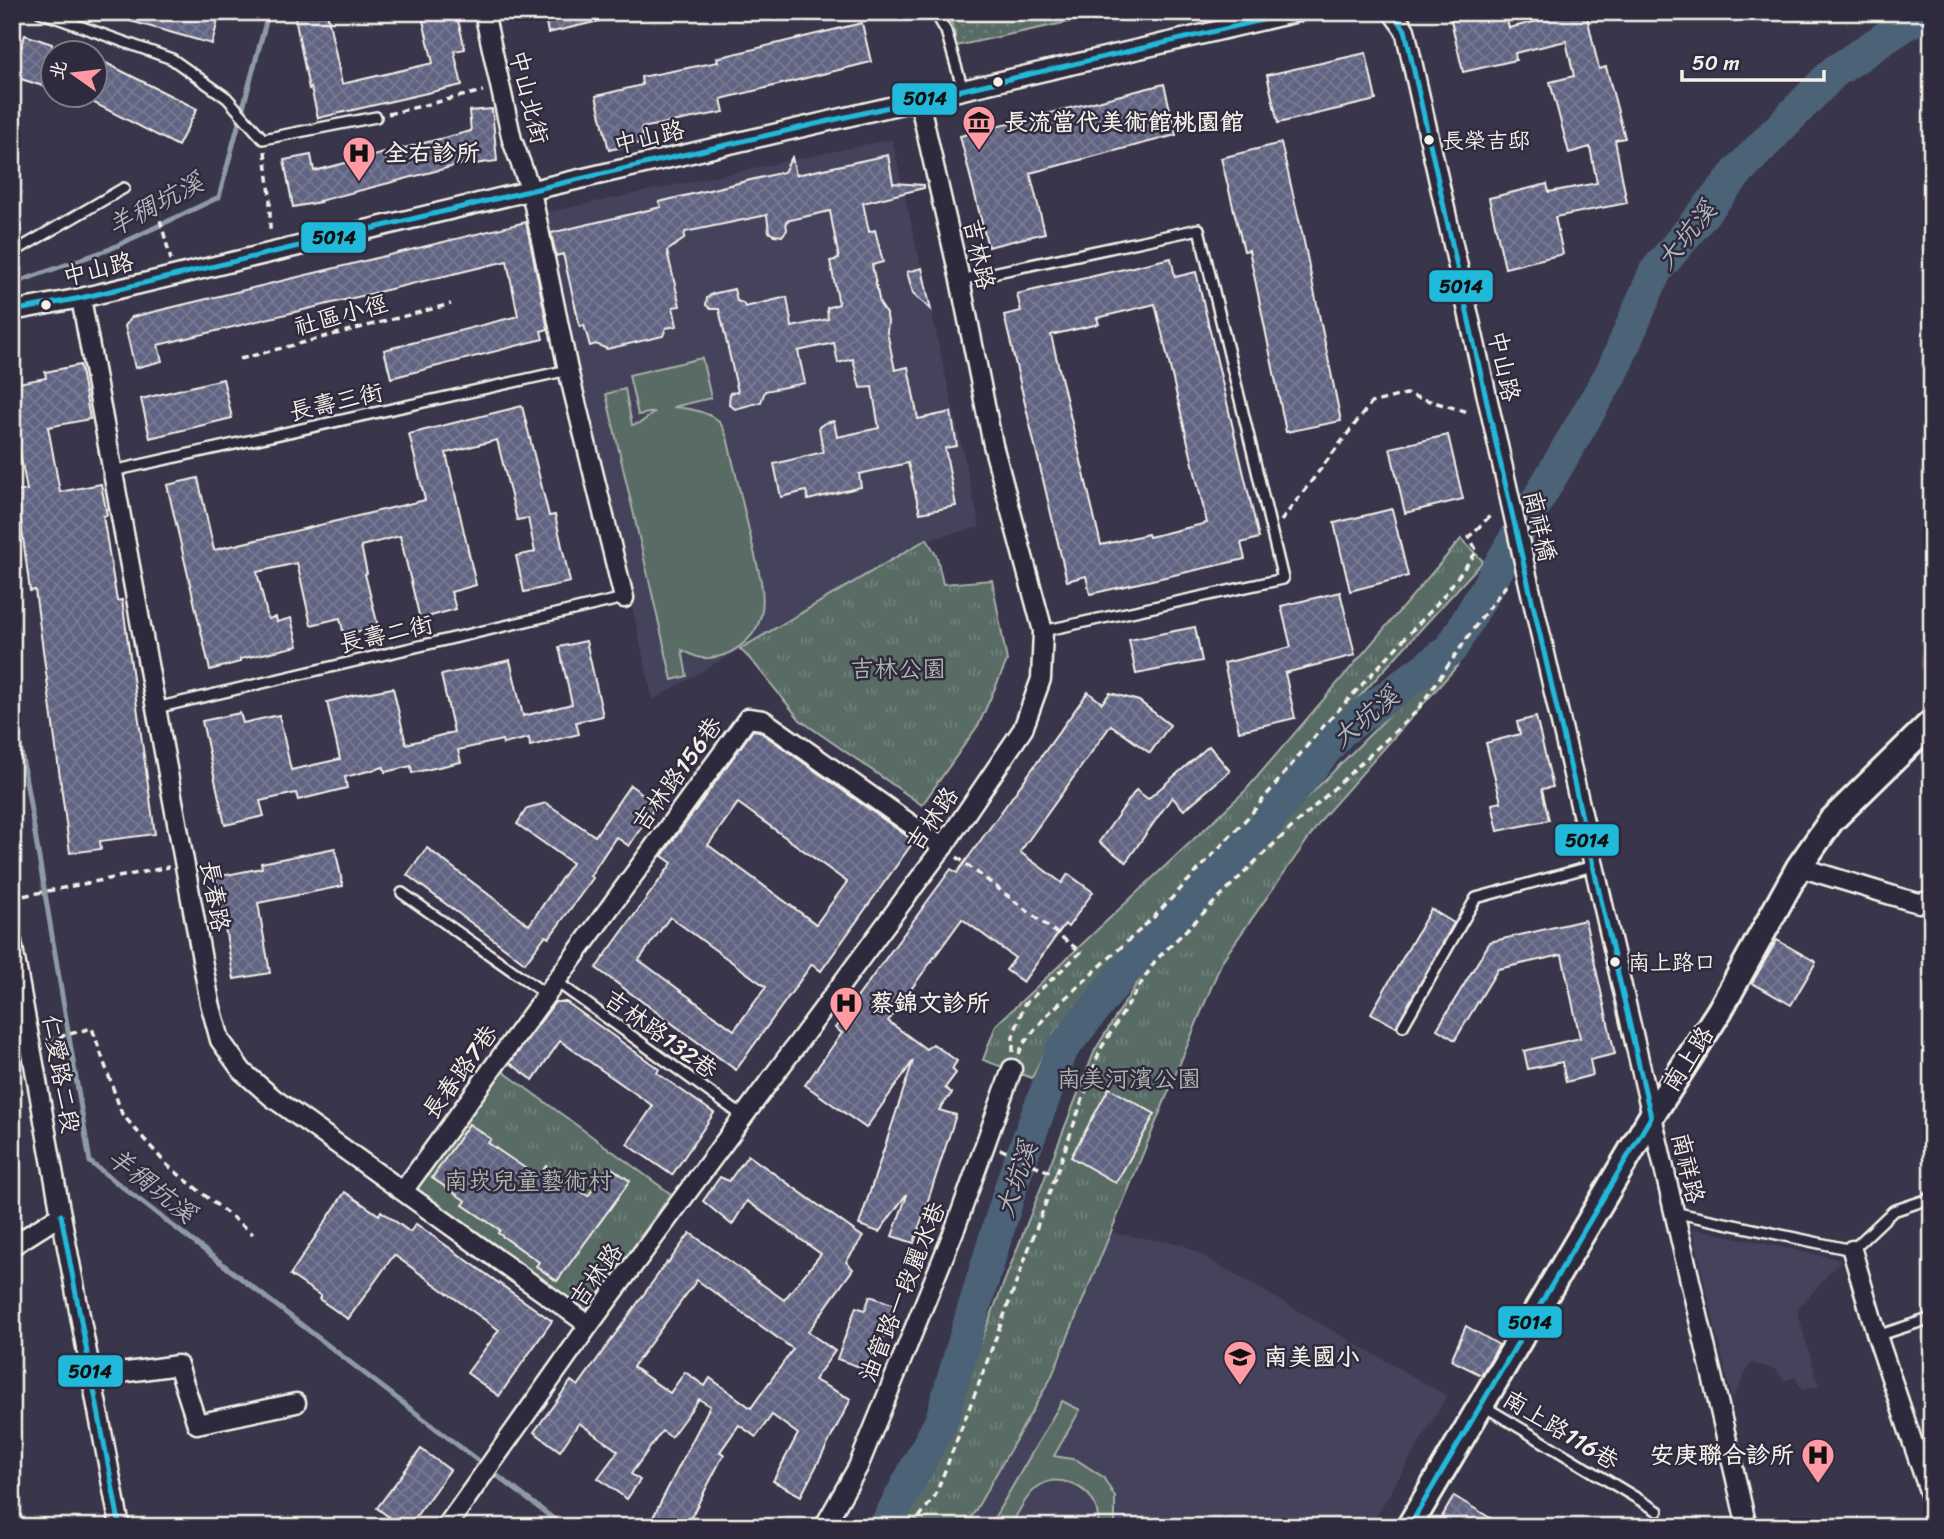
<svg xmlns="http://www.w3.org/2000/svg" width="1944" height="1539" viewBox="0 0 1944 1539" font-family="Sriracha,'LXGW WenKai TC',sans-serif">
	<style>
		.built { fill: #45435b }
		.grass { fill: url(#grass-dots); stroke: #a6aea6; stroke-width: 2 }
		.park { fill: url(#park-tufts); stroke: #a6aea6; stroke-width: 2 }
		.pitch { fill: #596c65; stroke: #a6aea6; stroke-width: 2 }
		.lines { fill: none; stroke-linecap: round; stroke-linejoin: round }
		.stream { stroke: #8f9ba4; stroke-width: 5 }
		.river { stroke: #4c6277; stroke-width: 33 }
		.building { fill: url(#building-cross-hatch); stroke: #f4f1e8; stroke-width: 2; fill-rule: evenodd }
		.lane-casing { stroke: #f4f1e8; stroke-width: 14 }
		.street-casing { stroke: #f4f1e8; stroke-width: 23 }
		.secondary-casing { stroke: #f4f1e8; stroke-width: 30 }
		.path { stroke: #f4f1e8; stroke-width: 3.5; stroke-dasharray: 7 5; stroke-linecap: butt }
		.lane { stroke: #2f2a3d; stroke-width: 9 }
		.street { stroke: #2f2a3d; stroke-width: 18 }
		.secondary { stroke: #2f2a3d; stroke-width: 24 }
		.bus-1-casing { stroke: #2f2a3d; stroke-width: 10 }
		.bus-1 { stroke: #20b9da; stroke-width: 5 }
		.bus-dot { fill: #f4f1e8; stroke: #2f2a3d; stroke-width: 2.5 }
		.labels { text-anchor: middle; stroke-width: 5; stroke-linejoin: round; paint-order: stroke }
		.bus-label { font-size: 22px; fill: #f4f1e8; stroke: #2f2a3d; text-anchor: start }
		.street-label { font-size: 24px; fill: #f4f1e8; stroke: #2f2a3d }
		.poi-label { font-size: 24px; font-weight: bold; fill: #f4f1e8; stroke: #2f2a3d; text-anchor: start }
		.park-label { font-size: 24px; fill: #aeb5ad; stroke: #2f2a3d }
		.water-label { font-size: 26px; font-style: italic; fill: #b1b8bb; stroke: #2f2a3d }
		.line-badge { stroke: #2f2a3d; stroke-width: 2.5 }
		.pale-badge-label { font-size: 19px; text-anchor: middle; font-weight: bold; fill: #111 }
	</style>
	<defs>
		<pattern id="grass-dots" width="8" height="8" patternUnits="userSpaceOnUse" patternTransform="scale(1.75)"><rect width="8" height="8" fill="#596c65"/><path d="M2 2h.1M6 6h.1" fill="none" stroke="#71817b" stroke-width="1.8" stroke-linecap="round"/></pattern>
		<pattern id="park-tufts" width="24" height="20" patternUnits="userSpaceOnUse" patternTransform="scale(1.75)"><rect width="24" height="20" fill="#596c65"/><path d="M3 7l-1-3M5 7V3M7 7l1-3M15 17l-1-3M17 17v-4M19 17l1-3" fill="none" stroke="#71817b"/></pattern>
		<pattern id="building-cross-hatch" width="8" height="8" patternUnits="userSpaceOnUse" patternTransform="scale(1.75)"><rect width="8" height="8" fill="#616381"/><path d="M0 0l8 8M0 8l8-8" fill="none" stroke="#787a93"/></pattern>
	</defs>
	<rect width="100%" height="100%" fill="#39354b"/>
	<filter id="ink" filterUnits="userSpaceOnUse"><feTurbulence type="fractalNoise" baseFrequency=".0143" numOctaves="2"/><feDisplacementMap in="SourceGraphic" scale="14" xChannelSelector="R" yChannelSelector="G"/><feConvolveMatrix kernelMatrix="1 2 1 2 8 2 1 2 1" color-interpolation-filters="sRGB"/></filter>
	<g filter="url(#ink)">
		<g class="built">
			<path d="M892,139l88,388 -53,13 -274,160 -110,-487z"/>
			<path d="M1692,1228l149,32 -44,50 22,76 -17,4 -7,-13 -11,4 -7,-11 -26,-7 -19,37z"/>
			<path d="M1111,1233l71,11 265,152 -77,131h-403l85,-148z"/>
		</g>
		<path class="grass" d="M945,12h170l-159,34 -2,-18z"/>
		<g class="park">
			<path d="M927,539l10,18 6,27 49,-4 15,81 -28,63 -57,81 -122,-85 -46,-57 -14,-14z"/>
			<path d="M1461,539l22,22 -429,472 -22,45 -49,-18 13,-35 249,-234z"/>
			<path d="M1448,656l10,9 -133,150 -103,146 -171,417 -85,149h-76l62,-112 143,-365 57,-91 129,-135z"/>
			<path d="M501,1070l170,124 -86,121 -171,-125z"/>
		</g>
		<g class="pitch">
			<path d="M702,358l9,40 -38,9c15,1 41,5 49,19 2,3 3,7 5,11l34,144c2,12 3,23 0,34 -5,25 -33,45 -58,43 -7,0 -14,-5 -21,-8l5,26 -15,4 -66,-286 19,-5 7,36 8,-2 15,-11 -17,3 -9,-40z"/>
			<path d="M1062,1401l18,9 -26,46 23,4 26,17 12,20v30h-16c-1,-7 -1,-16 -4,-22 -8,-19 -37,-32 -56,-19 -13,9 -21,27 -29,41h-21z"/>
		</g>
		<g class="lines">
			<g class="stream">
				<path d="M12,284l98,-35 109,-52 48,-179 -1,-6"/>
				<path d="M12,697l78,465 474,365"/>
			</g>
			<path class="river" d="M885,1527l56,-106 33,-113 40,-131 48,-128 61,-76 140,-146 77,-95 111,-83 162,-279 42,-98 85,-103 94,-97 72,-48 22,-12"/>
		</g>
		<g class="building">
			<path d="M117,12h103l-8,32 -96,-27z"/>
			<path d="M294,12h33l15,72 91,-21 -12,-51h35l9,37 -11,2 8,34 -144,33 -7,-30 -2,1z"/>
			<path d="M544,12h67l1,6 -64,15z"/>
			<path d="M1449,12h56l4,16 65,-16h12l13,57 7,-2 19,71 -10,2 12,63 -72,14 8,37 -58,14 -16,-70 58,-14 2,8 48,-9 -7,-36 -21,6 -19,-71 24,-6 -8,-35 -51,12 1,7 -53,12z"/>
			<path d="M862,23l9,39 -150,37 3,13 -83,16 3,14 -35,8 -13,-54 46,-11 -1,-8 77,-15 -1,-4z"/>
			<path d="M25,35l27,9v45l-40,-13z"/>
			<path d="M1366,53l10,47 -98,23 -11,-48z"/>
			<path d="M94,57l103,52 -19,37 -84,-43z"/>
			<path d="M1164,84l12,51 -146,38 15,60 -57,14 -28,-111z"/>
			<path d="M492,109l5,52 -23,3v-3l-155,40 1,1 -27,5 -9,-47 27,-5 3,16 157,-40 -2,-20z"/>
			<path d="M1281,143l22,94 38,184 -55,11 -37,-182 -5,1 -23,-93z"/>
			<path d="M888,155l5,28 31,2v3l-61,15 6,29 6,-2 8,32 -11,3 8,39 6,9 2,8 -1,11 8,38 13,-3 10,52 33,-7 6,34 -12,2 11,58 -36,7 -12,-50 -49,11 2,13 -53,13 -2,-9 -25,6 -7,-33 49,-12 -4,-25 6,-4 9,-2 3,16 42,-9 -7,-41 -12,1 -7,-29 -15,4 -4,-20 -36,8 7,32 -40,8 -4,11 -26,7 -6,-5 1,-11 8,-1 -19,-83h-8l-5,-4 1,-7 5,-4 22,-5 3,12 6,2 2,4 42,-10 5,30 36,-8 -1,-11 12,-4 -9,-43 9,-2 -9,-48 -44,10 1,9 -5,6 -8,-1 -5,-3 -2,-17 -82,17 -1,7 -17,12 13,55 -7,1 4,19 -11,2 -3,8 -56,13 -11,-5 -6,2 -6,-21 -4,2 -17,-73 -7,2 -5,-23 110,-26 -2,-5 125,-30 8,-15 4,18z"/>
			<path d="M526,222l22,107 -7,2 2,8 -152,39 -7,-28 134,-34 -11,-55 -349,84 4,16 -27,7 -10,-42 7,-9z"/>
			<path d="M1171,258l4,19 21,-5 63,266 -18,5 4,16 -155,35 -4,-18 -19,5 -63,-266 17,-4 -4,-17zM1155,304l52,219 -58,14 -1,-3 -47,11 -50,-210 48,-11 -2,-6z"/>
			<path d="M922,268l9,42 -18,-17 -6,-21z"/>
			<path d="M80,365l10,54 -42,8 12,65 41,-8 6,31 -4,1 14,85 5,-1 33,234 -55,7 1,8 -31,4 -35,-263 -5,1 -13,-99 10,-2 -15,-80v-26l34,-6 -1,-6z"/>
			<path d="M223,379l9,39 -82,20 -9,-39z"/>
			<path d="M522,406l27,110 6,-1 15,67 -46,10 -8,-36 19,-4 -7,-34 -11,2 -20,-80 -51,13 30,132 -25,7 5,17 -36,10 -20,-83 -39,10 6,27 -2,1 13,52 -34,9 -4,-17 -29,7 -14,-62 -40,9 11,47 8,-2 1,5 14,-4 7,28 -58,13v3l-30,8 -43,-185 31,-7 16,72 211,-50 -16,-66z"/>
			<path d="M1448,435l15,64 -58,14 -15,-65z"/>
			<path d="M1392,509l16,67 -58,15 -16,-68z"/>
			<path d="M1340,592l15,63 -70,18 10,45 -56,13 -15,-68 67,-16 -10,-41z"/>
			<path d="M1195,627l7,34 -66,13 -7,-34z"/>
			<path d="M586,641l17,75 -27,6 3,12 -49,12 -1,-8 -26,6 -1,-4 -44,10 3,12 -49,11 -1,-7 -26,6 -1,-5 -39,10 2,11 -49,12 -2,-7 -36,8 4,15 -39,9 -23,-104 38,-8 3,10 36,-8 12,55 49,-11 -13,-57 27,-7 39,-7 13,56 48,-12 -13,-57 27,-6 1,1 41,-10 13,56 49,-12 -13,-57z"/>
			<path d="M1088,692l14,11 8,-10 29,8 31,24 -20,28 -39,-28 -91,127 42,31 6,-9 25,18 -25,35 -3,-3 -42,58 -17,-12 9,-12 -53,-39 -74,102 38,28 7,-5 24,17 -5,8 4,4 -11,15 7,5 -13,17 17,5 -42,128 -22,-7 15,-41h-1l-27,37 -20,-7 54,-164 -47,67 -61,-43 37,-52 -7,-5 116,-159 6,4z"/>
			<path d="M1536,717l17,70 -11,2 7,31 -51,11 -6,-27 9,-2 -15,-59 34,-9 -3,-12z"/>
			<path d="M753,730l6,1 155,110 -93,130 -9,-7 -76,106 -140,-102 76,-105 -10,-7zM738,803l109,79 -31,42 -108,-79zM670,917l96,70 -32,43 -95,-70z"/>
			<path d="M1209,746l21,25 -46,39 -12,-13 -46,65 -27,-20 37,-52 12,9z"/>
			<path d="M630,785l27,19 -28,42 -13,-9 -26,39 3,2 -44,60 -4,-2 -20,27 -118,-88 20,-27 102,77 43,-62 -55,-39 10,-16 19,-5 49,33z"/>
			<path d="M335,848l8,38 -85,17 12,70 -36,6 -18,-102 46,-9 -1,-5z"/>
			<path d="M1431,909l23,14 -58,104 -25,-14z"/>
			<path d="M1585,920l30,134 -25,6 3,15 -27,7 -4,-20 -34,7 -4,-18 56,-13 -18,-83 -64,14 -43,71 -18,-11 53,-87z"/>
			<path d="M1777,940l39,22 -25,43 -39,-22z"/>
			<path d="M555,1002h11l93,67 -2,4 57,40 -42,62 -45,-31 26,-38 -93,-65 -27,39 -23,-17z"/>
			<path d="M1109,1088l46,26 -39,69 -45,-26z"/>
			<path d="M469,1124l22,15 -3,4 50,34 8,-11 42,30 21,-30 21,15 -73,100 -21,-15 3,-4 -41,-29 2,-3 -37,-25 3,-4 -34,-23z"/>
			<path d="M748,1155l115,82 -17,25 7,7 -45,63 27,19 -21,29 37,19 -50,97 -28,-15 25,-47 -26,-19 -16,22 -17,-12 -19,27 4,2 -38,73h-38l62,-121 -11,-7 -28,38 -9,-6 -31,43 9,6 -13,19 -29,-21 20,-27 -39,-28 -19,28 -26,-19 37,-51 7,5 89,-124 1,1 22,-30 94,67 37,-46 -74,-53 -15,24 -29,-24 17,-24 9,4zM697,1280l96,69 -42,59 -41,-30 -5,8 -20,-14 -15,21 -37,-26z"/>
			<path d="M345,1192l34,23 2,-4 29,21 6,-8 136,97 -53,75 -32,-23 32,-43 -105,-75 -46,64 -29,-20 2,-3 -31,-21z"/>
			<path d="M870,1296l25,9 -24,66 -34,-12 19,-52 9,3z"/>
			<path d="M1466,1326l33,19 -18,30 -30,-15z"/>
			<path d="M421,1449l29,21 -42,57h-6l-25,-19z"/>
			<path d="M1454,1496l51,31h-69z"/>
		</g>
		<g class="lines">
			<defs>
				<g id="lane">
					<path d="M40,12l132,47 55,39 36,41 113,-22"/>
					<path d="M935,12l11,19 17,59"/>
					<path d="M12,253l112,-65"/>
					<path d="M960,280l239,-51 84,350 -240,52"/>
					<path d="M113,471l455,-101"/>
					<path d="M156,708l468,-110"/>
					<path d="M402,893l145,102"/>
					<path d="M557,982l187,135"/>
					<path d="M1403,1026l73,-128 117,-32"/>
					<path d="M1673,1212l179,38 41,-39 39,-13"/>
					<path d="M1877,1336l55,-18"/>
					<path d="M1482,1405l176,106"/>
					<path d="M1916,1453l16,-5"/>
				</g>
				<g id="street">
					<path d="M484,12l28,128 19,51 37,179 56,228"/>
					<path d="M1392,12l13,18c110,500 225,998 342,1497"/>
					<path d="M81,298l129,705 10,37 22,31 31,27 316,227"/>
					<path d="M12,311l69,-13 473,-113 744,-173"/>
					<path d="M1799,867l105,32 15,4 13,-3"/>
					<path d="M12,942l49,273 59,312"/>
					<path d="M403,1191l345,-473 15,2 180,127"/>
					<path d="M12,1246l49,-31"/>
					<path d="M1852,1250l25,86 55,164"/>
					<path d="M91,1377l87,-12 19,59 99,-21"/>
					<path d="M446,1527l143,-202 354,-478 80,-118 18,-50 2,-48 -50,-186 -33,-165 -41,-180"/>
					<path d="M824,1527l34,-60 98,-241 56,-157"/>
				</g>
				<path id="secondary" d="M1409,1527l242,-410 69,-107 79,-143 32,-46 101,-99"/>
			</defs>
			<use href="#lane" class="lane-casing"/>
			<use href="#street" class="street-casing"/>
			<use href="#secondary" class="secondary-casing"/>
			<g class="path">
				<path d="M388,114l95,-23"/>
				<path d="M265,151l5,44v39"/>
				<path d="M154,197l17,63"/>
				<path d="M240,359l211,-55"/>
				<path d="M1281,521l90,-118 35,-9 62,18"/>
				<path d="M957,857l124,95 -57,53 -11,32v16"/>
				<path d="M12,898l157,-31"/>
				<path d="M47,1040l45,-12 30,86 45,51 86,69"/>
				<path d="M1019,1054l4,-10 25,-30 106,-97 97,-103 69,-84 122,-132 35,-47 -8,-14 21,-21"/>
				<path d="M1000,1149l56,26"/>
				<path d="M912,1527l23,-31 46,-118 75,-203 44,-125 55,-89 104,-103 157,-146 65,-94 27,-35"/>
			</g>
			<use href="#lane" class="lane"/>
			<use href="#street" class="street"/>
			<use href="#secondary" class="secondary"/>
			<defs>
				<g id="bus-1">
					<path d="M1392,12l13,18 92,418 154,669"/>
					<path d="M12,311l69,-13 473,-113 743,-173"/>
					<path d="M61,1215l59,312"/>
					<path d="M1409,1527l242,-410"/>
				</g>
			</defs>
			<use href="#bus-1" class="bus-1-casing"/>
			<use href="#bus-1" class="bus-1"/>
		</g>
	</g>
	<defs>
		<symbol id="museum-pin" viewBox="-11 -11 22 30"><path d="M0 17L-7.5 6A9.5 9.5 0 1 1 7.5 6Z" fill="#ff9aa2" stroke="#2f2a3d"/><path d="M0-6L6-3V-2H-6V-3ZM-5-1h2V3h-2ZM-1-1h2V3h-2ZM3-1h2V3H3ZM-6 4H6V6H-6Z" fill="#111"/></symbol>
		<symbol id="hospital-pin" viewBox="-11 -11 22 30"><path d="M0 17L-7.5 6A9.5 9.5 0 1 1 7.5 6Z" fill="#ff9aa2" stroke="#2f2a3d"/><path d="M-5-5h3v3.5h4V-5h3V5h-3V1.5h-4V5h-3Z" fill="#111"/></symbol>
		<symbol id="school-pin" viewBox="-11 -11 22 30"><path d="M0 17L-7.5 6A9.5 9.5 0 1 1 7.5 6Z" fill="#ff9aa2" stroke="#2f2a3d"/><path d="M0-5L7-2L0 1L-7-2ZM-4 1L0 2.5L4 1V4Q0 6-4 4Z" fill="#111"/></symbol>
	</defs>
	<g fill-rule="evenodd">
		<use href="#museum-pin" x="960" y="103" width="38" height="52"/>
		<use href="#hospital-pin" x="340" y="134" width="38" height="52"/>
		<use href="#hospital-pin" x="827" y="984" width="38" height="52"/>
		<use href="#school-pin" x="1221" y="1338" width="38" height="52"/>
		<use href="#hospital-pin" x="1799" y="1436" width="38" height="52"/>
	</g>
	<g class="bus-dot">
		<circle cx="998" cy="82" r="6"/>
		<circle cx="1429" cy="140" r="6"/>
		<circle cx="46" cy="305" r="6"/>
		<circle cx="1615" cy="962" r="6"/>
	</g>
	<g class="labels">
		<g class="bus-label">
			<text x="1442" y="148">長榮吉邸</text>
			<text x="1628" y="970">南上路口</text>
		</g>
		<g class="street-label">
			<text transform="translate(529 97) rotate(76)" y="8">中山北街</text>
			<text transform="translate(649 137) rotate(-13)" y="8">中山路</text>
			<text transform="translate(979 254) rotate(78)" y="8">吉林路</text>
			<text transform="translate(98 269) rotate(-13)" y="8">中山路</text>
			<text transform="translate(341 315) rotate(-15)" y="8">社區小徑</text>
			<text transform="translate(1504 366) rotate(78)" y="8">中山路</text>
			<text transform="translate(336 402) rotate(-13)" y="8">長壽三街</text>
			<text transform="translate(1540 526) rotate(77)" y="8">南祥橋</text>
			<text transform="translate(386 634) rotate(-13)" y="8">長壽二街</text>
			<text transform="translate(677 774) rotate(-54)" y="8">吉林路156巷</text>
			<text transform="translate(932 819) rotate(-55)" y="8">吉林路</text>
			<text transform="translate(215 896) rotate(80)" y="8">長春路</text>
			<text transform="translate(661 1034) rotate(36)" y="8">吉林路132巷</text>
			<text transform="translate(1688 1059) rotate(-57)" y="8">南上路</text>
			<text transform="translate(460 1072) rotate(-54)" y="8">長春路7巷</text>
			<text transform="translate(61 1074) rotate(80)" y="8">仁愛路二段</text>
			<text transform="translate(1688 1168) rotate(77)" y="8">南祥路</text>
			<text transform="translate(596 1275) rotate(-54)" y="8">吉林路</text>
			<text transform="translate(902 1292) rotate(-68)" y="8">油管路一段麗水巷</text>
			<text transform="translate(1561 1430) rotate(31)" y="8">南上路116巷</text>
		</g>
		<g class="poi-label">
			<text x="1004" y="130">長流當代美術館桃園館</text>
			<text x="384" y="161">全右診所</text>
			<text x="870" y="1011">蔡錦文診所</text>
			<text x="1264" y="1365">南美國小</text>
			<text x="1794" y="1463" text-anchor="end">安庚聯合診所</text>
		</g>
		<g class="park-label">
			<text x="898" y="677">吉林公園</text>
			<text x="1129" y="1087">南美河濱公園</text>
			<text x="528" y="1189">南崁兒童藝術村</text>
		</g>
		<g class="water-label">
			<text transform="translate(155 204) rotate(-28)" y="9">羊稠坑溪</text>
			<text transform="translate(1686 235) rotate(-51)" y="9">大坑溪</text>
			<text transform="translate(1365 717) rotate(-40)" y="9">大坑溪</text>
			<text transform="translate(1016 1179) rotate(-71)" y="9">大坑溪</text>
			<text transform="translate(152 1185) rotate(38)" y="9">羊稠坑溪</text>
		</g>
	</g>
	<g class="line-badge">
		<rect x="891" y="82" width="67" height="34" rx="7" fill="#20b9da"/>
		<rect x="300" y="221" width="67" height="33" rx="7" fill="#20b9da"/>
		<rect x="1428" y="269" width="66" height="34" rx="7" fill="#20b9da"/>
		<rect x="1554" y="823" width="66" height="34" rx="7" fill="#20b9da"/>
		<rect x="1497" y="1305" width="66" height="34" rx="7" fill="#20b9da"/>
		<rect x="57" y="1354" width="67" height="34" rx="7" fill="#20b9da"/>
	</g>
	<g class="pale-badge-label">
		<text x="925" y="105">5014</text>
		<text x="334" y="244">5014</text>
		<text x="1461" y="293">5014</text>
		<text x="1587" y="847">5014</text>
		<text x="1530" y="1329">5014</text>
		<text x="90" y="1378">5014</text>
	</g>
	<rect width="1944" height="1539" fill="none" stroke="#2f2a3d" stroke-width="42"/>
	<rect x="21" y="21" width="1902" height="1497" fill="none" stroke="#f4f1e8" stroke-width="2.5" filter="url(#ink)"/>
	<g transform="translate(74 74) rotate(284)"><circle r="33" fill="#2f2a3d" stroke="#7e7a81" stroke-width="2"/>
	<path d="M0-5L12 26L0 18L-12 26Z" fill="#ff9aa2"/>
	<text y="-10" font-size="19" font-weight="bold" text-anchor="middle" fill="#f4f1e8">北</text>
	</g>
	<path d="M1682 70v10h142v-10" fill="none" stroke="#f4f1e8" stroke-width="3.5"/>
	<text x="1692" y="70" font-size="21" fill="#f4f1e8" stroke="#2f2a3d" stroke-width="5" paint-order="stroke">50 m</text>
</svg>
